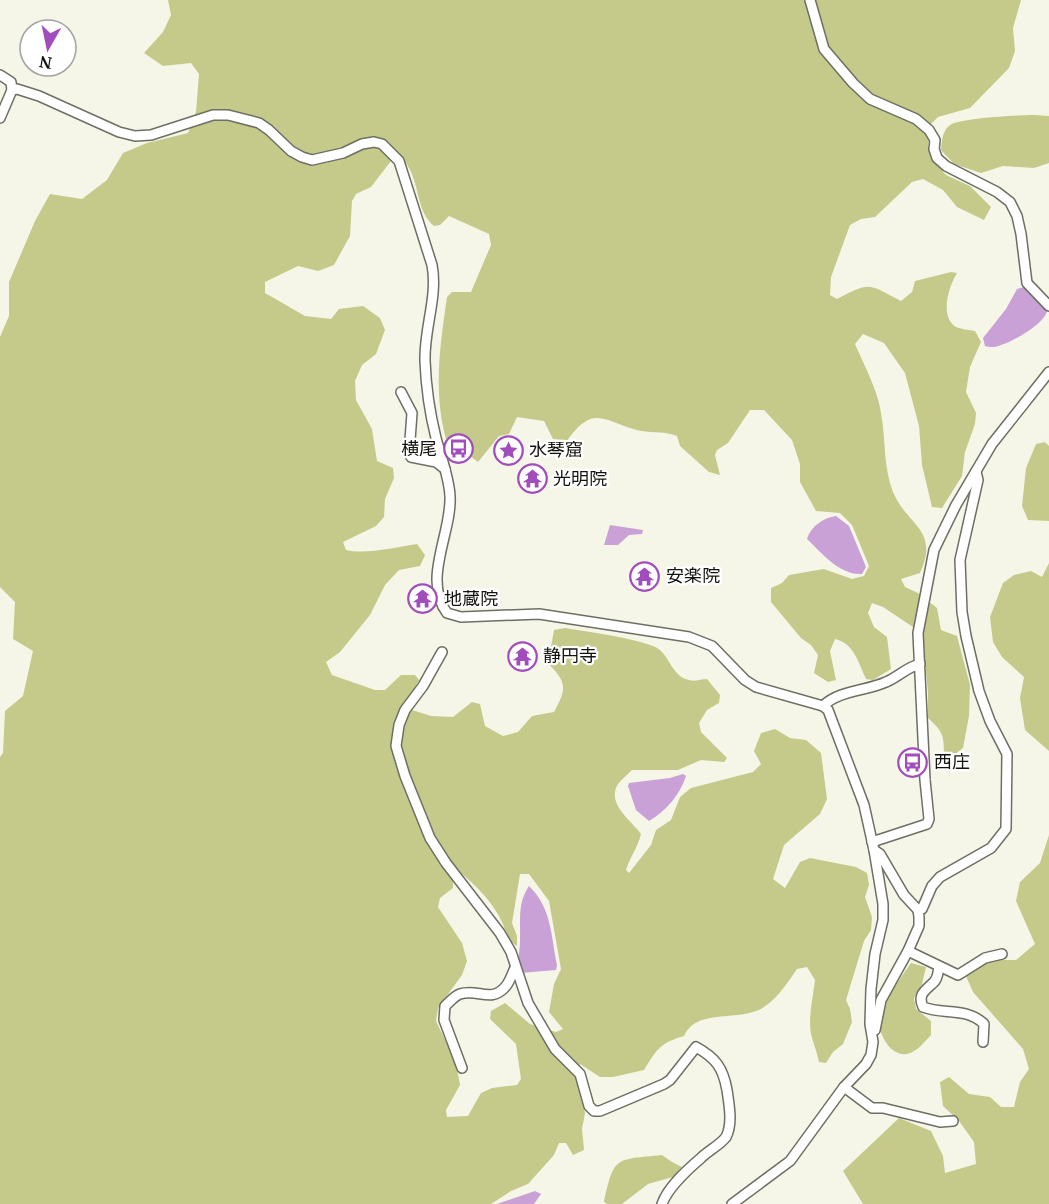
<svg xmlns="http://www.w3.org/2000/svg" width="1049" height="1204" viewBox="0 0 1049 1204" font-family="'Noto Serif','Noto Sans JP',serif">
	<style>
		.green { fill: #c5ca8b; fill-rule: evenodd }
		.water { fill: #c9a1d6 }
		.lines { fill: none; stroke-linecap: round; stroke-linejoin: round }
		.minor-casing { stroke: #6e6f63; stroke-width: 12 }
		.minor { stroke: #fff; stroke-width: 9 }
		.labels { text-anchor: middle; stroke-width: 4.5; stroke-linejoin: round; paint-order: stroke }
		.poi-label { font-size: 18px; fill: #13140f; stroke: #fff; text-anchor: start }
	</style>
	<rect width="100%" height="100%" fill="#f5f6e8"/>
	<g class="green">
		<path d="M168,0h853l-8,28 2,23 -6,17 -39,40 -32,9 -8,8 -2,22 5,14 13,14 24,11 21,21 -7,13 -27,-13 -14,-17 -20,-11 -11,3 -37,35 -14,2 -11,6 -19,52 -1,18 7,4c34,-18 31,-15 64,2l11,-9 3,-11 36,-9 6,1c-8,13 -18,43 -1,54 5,2 13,3 19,4l6,11 -11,25 -4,25 10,21 -1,11 -10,28 -3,24 -20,32 -10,-1 -10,-42 -3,-39 -14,-53 -21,-30 -21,-9 -8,10c9,21 23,47 26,69 5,27 2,53 12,79 14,34 47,37 27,81l-19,6 4,8 13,6 19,15 4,22 16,6 13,49 -1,31 -6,32 -13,10 -6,-4c0,-20 -2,-23 -16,-36v-26l-6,-59 -39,-26 -11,-4 -4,10 6,14 13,10 4,32 -18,11 -7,-1c-7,-15 -12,-36 -31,-40l-5,12 6,29 -8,2 -14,-9 4,-18 -7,-10 -10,-7 -30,-36v-14l11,-5 7,-8 35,-6 28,10 12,-3 5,-10 -17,-41 -12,-12 -24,-2 -16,-29v-18l-8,-24 -28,-30h-14l-22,33 -11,7 -2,5 5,20 -11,-3 -29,-26 -3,-10c-12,-5 -23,-3 -36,-5 -35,-7 -46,-30 -74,10l-14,-2 -9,-18 -27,-4 -8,17 -10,2 -21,26 -8,-6 1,-11 -25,-6c-13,-48 -6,-94 1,-142l5,-5h19l20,-47 -2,-11 -40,-18 -9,9 -6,1c-19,-16 -13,-41 -28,-63l-15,-2 -20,26 -15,7 -4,7 -2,35 -16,29 -16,6 -20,-5 -33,16v11l40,23 26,3 8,-10 24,-3 17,12 5,12 -9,24 -14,11 -7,16 1,19 16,29 5,32 16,7 1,10 -9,21 -1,18 -8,9 -33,16 3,8c19,5 50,-3 71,-6l8,11 -5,11 -21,4 -14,15 -15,30 -30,37 -14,10 6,13 43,15h10l16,-15h14l4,5 -12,22 5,8 19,6 22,1 19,-15 8,2 5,22 18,10 15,-4 14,-16 22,-4c13,-24 13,-29 -6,-49l6,-33 11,-2c29,5 60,8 88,18 17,6 17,30 36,34 5,2 13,-1 18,-1l13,16 -1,8 -12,7 -8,13 2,9 26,26 -3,4 -23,-2 -23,10h-46c-4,4 -10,9 -14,14 -12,20 13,36 23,50 -3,13 -11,23 -15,36l3,3 22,-28 5,-15 15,-10 9,-23 11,-9 62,-16 8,-8 -7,-13 7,-18 14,-4 15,9 16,2 15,13 6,46 -7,15 -36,31 -11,34 12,9 15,-26 10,-4 46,9 11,6 2,12 -4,12 7,20 -1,13 -7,11 -18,59 4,9 2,13 -9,22 -10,8 -7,11 -7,-1c-2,-10 -6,-19 -8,-28 -3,-17 2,-37 4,-54l-8,-13 -10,2c-9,13 -19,29 -33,38 -24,16 -67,0 -80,29 -24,7 -27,13 -40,34l-31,7h-13l-20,-13 -2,12 7,37 -3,16 2,21 -11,5 -7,-12h-7l-5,12 -26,29 -17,7 -20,13h-491v-447l3,-4 2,-42 18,-15 10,-45 -20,-12 2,-37 -15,-15v-250l9,-21v-34l26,-61 15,-27 32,5 25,-19 16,-27 24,-10 41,-10 8,-21 3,-38 -8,-11 -28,3 -19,-13 19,-21 8,-17zM461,873c16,14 32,29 41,49 4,9 6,19 15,24v-10l-5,-13 8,-49h9l20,27 12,68 -7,15 -5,28 14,17 -7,3 -26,-8 -25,-21 -14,8 -1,8 26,25 5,35 -4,6 -25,3 -11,5 -13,23 -21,1 -1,-7 14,-25 -4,-22 -20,-42 2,-13 24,-33 5,-14 -5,-18 -24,-36 2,-9 13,-10v-9z"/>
		<path d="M1035,115l14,1v47l-15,5 -31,-2 -22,7 -27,-9 -13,-14c1,-9 1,-19 9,-25 10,-7 70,-10 85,-10z"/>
		<path d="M1045,442l4,4v75l-21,-1 -6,-14 4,-38 10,-24z"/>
		<path d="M1049,563v188l-24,-21 -5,-32 4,-21 -22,-20 -9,-15 -3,-25 13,-34 11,-8 17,-4 11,6z"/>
		<path d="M1049,835v369h-186l-20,-33 56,-53 32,13 12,25 2,17 31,-9 -2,-22 -15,-21 -16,-15 -3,-24 9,-5 20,17 21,3 11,10h13l6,-25 9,-13 -6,-20 -50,-57 -8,-18 27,-14h24l19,-16 -19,-43 4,-19 20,-19z"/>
		<path d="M911,963l15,4 -4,17 -8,14 2,11 15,12v14c-5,5 -11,13 -17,16 -18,12 -36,-13 -34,-30 2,-17 21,-44 31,-58z"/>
		<path d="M662,1155l10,7 10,5 -9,10 -25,7 -26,20h-15l-3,-2c10,-47 12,-42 58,-47z"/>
	</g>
	<g class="water">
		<path d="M1024,287l23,24c-3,14 -38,33 -52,36 -1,0 -9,0 -10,-1l-2,-8 23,-29 11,-20z"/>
		<path d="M836,516l13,10 17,41 -4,7c-23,1 -39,-20 -55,-35 4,-13 16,-21 29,-23z"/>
		<path d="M610,525l33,5 -1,4 -13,1 -11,10h-14z"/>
		<path d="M683,774l3,2c-6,19 -21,36 -37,45l-13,-11 -8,-24 1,-3 41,-5z"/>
		<path d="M529,886c23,22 22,51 28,79l-1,5 -35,3c-5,-11 -1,-20 -1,-32 1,-21 -3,-37 9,-55z"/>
		<path d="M535,1191l6,3 -7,10h-37z"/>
	</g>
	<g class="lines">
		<defs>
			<g id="minor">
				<path d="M810,0l14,49 29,34 17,16 46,20 13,11 6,10 -1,9 3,9 9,8 51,26 13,10 7,14 4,18 6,49 22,23"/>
				<path d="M0,75l11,7 1,8"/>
				<path d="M0,118l12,-28 5,-1 22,7 80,36 16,4 16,-1 62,-20h15l31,8 10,7 22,21 11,6 10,3 31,-7 19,-9 12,-2 8,2 17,17 33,104c6,32 -8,63 -7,96 1,25 5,53 11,77 5,19 13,39 14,58 2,37 -28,83 -3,117l14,4 78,-3 150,23 23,9 33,34 11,7 67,19 5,4 36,95 10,45 9,54v16l-8,34 -4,35 -1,35 3,18 -2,13 -5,9 -22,23 -54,74 -58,43"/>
				<path d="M401,392l11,21 -3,41 2,3 25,5 9,7"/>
				<path d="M442,652l-19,34 -18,24 -6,15 -3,21 9,30 25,62 16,25 54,70 11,19 17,51 27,46 25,25 9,32 5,5h6l64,-27 6,-4 26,-33c20,11 27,21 31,43 2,14 6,34 -1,47 -6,8 -18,14 -25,21 -14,12 -33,29 -39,46"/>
				<path d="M823,706c16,-16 44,-15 63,-24 12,-5 21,-15 34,-18"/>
				<path d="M872,842l55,-18 2,-5 -4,-39 -7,-147 16,-83 22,-45 36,-61 57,-72"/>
				<path d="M874,850l6,4 24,41 14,15 1,7v9l-11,25 -27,49 -6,30"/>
				<path d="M918,910l4,-1 10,-23 8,-9 51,-29 15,-19 1,-75 -17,-33 -11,-30 -13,-55 -4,-24 -2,-52 18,-80 -2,-8"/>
				<path d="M908,951l50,24 27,-17 17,-4"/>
				<path d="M939,967c-1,5 -1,11 -5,15 -8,8 -17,12 -11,25 20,8 44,0 61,17l-1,18"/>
				<path d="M462,1068l-18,-48 1,-14c5,-4 9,-10 15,-12 18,-6 31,10 46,-8 4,-5 6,-12 9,-18"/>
				<path d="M844,1087l28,21h11l57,14 13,-1"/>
			</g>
		</defs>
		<use href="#minor" class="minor-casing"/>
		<use href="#minor" class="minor"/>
	</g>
	<defs>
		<symbol id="bus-ring" viewBox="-11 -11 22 22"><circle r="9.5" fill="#fff" stroke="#a14dbb" stroke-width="1.5"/><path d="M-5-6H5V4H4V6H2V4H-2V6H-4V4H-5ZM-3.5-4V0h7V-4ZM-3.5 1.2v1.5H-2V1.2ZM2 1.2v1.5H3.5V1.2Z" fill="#a14dbb"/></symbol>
		<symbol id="sight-ring" viewBox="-11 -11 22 22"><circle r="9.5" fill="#fff" stroke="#a14dbb" stroke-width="1.5"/><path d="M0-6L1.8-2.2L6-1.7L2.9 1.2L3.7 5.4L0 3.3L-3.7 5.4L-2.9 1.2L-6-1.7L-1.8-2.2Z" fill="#a14dbb"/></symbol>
		<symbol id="temple-ring" viewBox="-11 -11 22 22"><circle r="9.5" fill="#fff" stroke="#a14dbb" stroke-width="1.5"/><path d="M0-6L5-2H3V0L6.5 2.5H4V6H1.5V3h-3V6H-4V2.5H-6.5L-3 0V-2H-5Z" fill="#a14dbb"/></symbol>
	</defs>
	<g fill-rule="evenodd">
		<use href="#bus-ring" x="442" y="432" width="33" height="33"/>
		<use href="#sight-ring" x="492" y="434" width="33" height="33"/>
		<use href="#temple-ring" x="516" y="462" width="33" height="33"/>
		<use href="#temple-ring" x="628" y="560" width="33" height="33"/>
		<use href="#temple-ring" x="406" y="582" width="33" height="33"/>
		<use href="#temple-ring" x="506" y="640" width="33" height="33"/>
		<use href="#bus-ring" x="896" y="746" width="33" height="33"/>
	</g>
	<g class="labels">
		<g class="poi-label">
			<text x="437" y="455" text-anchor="end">横尾</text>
			<text x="529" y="456">水琴窟</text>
			<text x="553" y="485">光明院</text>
			<text x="666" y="582">安楽院</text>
			<text x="444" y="605">地蔵院</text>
			<text x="543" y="662">静円寺</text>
			<text x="934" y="768">西庄</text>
		</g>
	</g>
	<g transform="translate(48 48) rotate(189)"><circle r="28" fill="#ffffff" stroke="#a1a19f" stroke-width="1.5"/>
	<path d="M0-4.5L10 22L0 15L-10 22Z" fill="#a14dbb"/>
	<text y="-9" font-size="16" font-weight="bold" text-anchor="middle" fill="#13140f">N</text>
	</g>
</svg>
